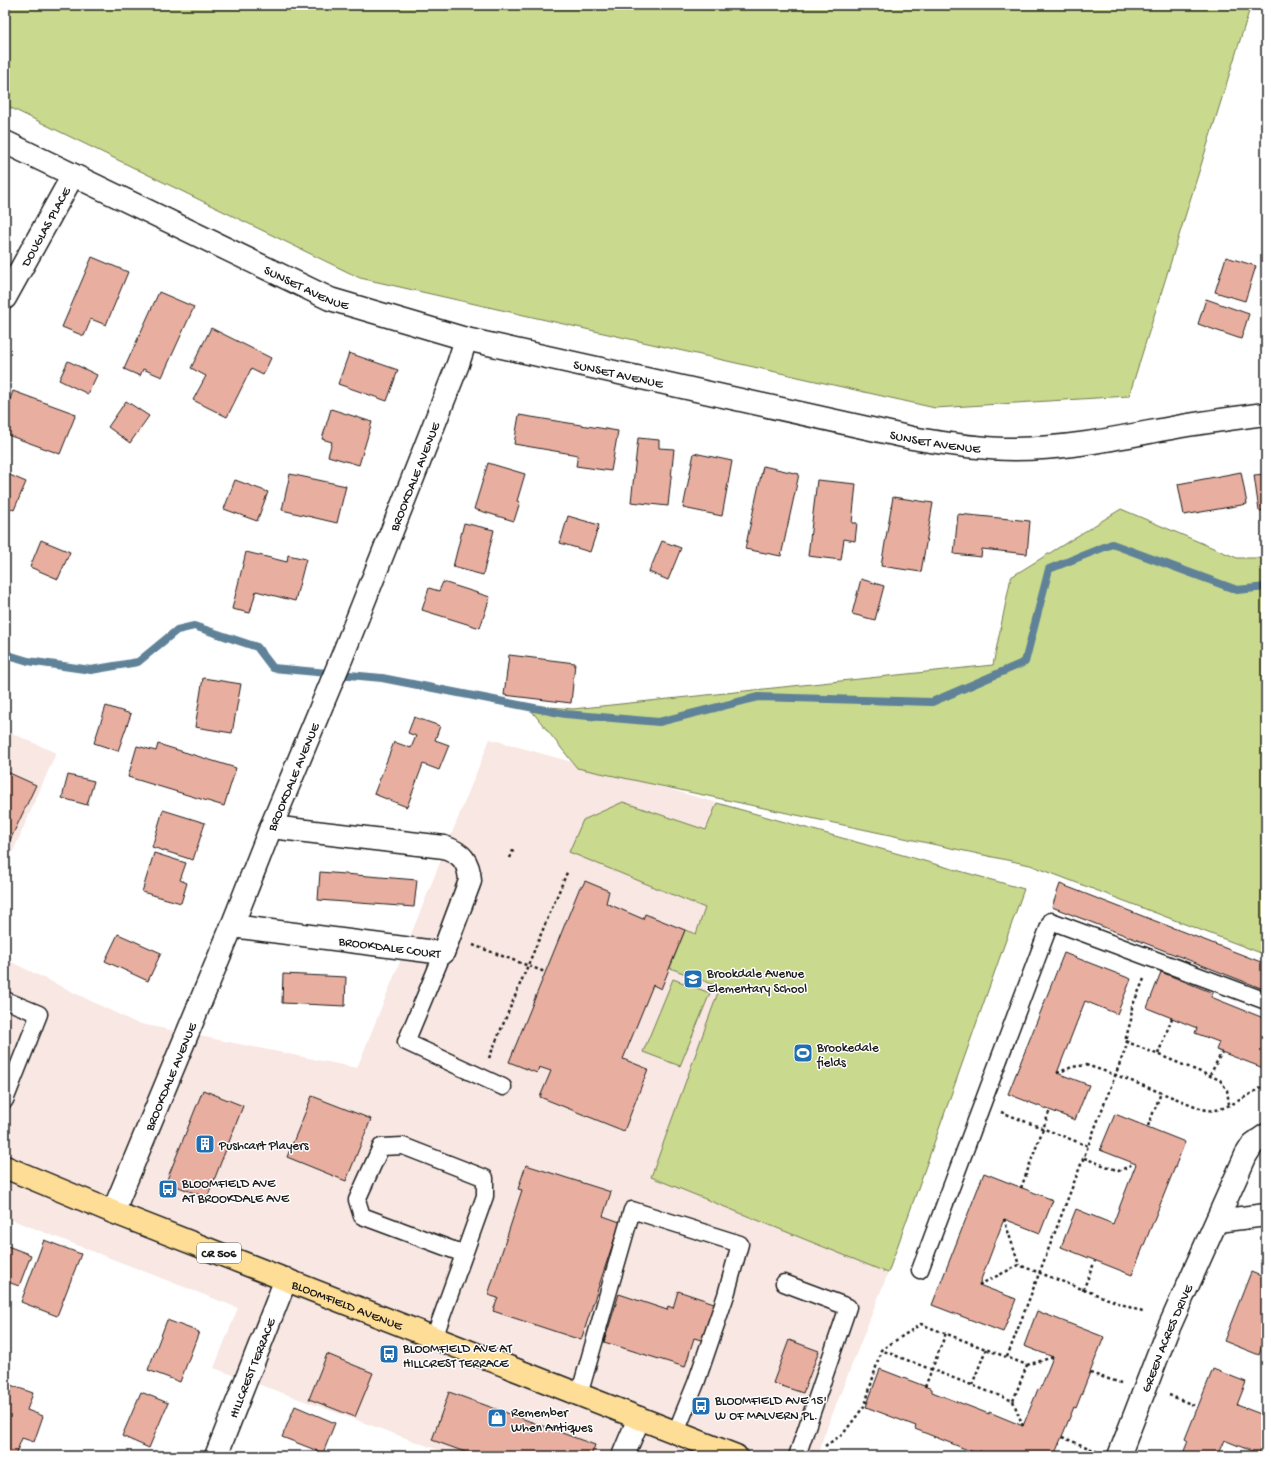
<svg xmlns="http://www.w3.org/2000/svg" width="1271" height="1461" viewBox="0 0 1271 1461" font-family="'Gochi Hand',sans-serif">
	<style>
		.built { fill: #f8e7e2 }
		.green { fill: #c9d98d; stroke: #727a54 }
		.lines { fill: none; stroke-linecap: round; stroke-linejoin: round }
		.stream { stroke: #5e8298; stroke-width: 8 }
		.building { fill: #e8afa0; stroke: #1c1c1c }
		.service-casing { stroke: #1c1c1c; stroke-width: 19 }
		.minor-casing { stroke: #1c1c1c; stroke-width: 25 }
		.primary-casing { stroke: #1c1c1c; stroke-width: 25 }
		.path { stroke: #1c1c1c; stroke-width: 2.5; stroke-dasharray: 3 3; stroke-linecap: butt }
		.service { stroke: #fff; stroke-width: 16 }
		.minor { stroke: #fff; stroke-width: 22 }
		.primary { stroke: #fedd96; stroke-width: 22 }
		.labels { text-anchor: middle; stroke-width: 3; stroke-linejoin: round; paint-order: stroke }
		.shield { fill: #fff; stroke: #606060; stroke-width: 1 }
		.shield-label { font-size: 12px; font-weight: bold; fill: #1c1c1c }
		.street-label { font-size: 13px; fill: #1c1c1c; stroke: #fff }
		.poi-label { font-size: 13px; fill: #1c1c1c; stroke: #fff; text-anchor: start }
	</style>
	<rect width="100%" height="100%" fill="#fff"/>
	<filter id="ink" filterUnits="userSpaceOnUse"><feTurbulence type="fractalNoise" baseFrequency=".025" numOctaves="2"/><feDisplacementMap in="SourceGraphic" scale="8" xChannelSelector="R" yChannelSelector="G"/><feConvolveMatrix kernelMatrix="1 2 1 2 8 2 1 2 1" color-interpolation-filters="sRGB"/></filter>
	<g filter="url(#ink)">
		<g class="built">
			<path d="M5,730l51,23 -51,117z"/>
			<path d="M490,739l534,150 -136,384 -65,165 -4,18h-364l-241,-88 24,-60 -233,-91v-258l131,64 221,45z"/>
		</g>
		<g class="green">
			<path d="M5,5h1246l-122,391 -194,12 -575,-130 -355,-173z"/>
			<path d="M1121,509l116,49h29v397l-236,-90 -453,-97 -50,-63 46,4 420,-44 18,-88z"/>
			<path d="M623,802l83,28 11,-27 307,86 -136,384 -237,-96 69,-190 -50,-19 15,-38 11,4 9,-26 -136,-56 14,-32z"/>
			<path d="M673,979l37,14 -30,73 -37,-14z"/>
		</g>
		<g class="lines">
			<path class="stream" d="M5,654l23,7 63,9 47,-8 39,-32 17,-4 63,21 16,21 109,10 183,36 94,8 99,-25 174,5 93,-40 24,-93 63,-25 125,46 29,-3"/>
		</g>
		<g class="building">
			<path d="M92,257l36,15 -22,53 -15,-6 -7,17 -22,-9z"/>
			<path d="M1226,257l30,9 -11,35 -30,-9z"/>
			<path d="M159,292l35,15 -32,70 -19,-8 -3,7 -16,-7z"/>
			<path d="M1206,299l43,15 -8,25 -43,-15z"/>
			<path d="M211,328l60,30 -8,17 -12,-6 -24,48 -34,-17 13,-24 -15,-8z"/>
			<path d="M349,353l49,17 -11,31 -49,-17z"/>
			<path d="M68,361l29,14 -9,19 -29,-14z"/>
			<path d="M13,391l63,23 -16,40 -55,-20v-21z"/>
			<path d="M126,401l23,15 -19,27 -22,-16z"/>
			<path d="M331,409l41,13 -13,43 -31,-9 4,-14 -10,-3z"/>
			<path d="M519,415l99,16 -7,40 -35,-5 2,-11 -64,-11z"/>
			<path d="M638,438l21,2v8l15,1 -6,57 -37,-4z"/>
			<path d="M694,453l38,8 -10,55 -39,-8z"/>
			<path d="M488,463l37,11 -8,27 3,1 -6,19 -40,-12z"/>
			<path d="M763,466l36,8 -18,82 -36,-7z"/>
			<path d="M1241,472l6,32 -63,11 -6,-31z"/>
			<path d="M5,473l21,9 -12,28 -9,-4z"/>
			<path d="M290,474l56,12 -9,37 -55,-13z"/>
			<path d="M1266,474v36l-7,1 -5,-36z"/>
			<path d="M235,480l33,12 -11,29 -33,-12z"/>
			<path d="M817,480l39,4 -4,39h5l-2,18 -11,-2 -3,21 -33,-4z"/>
			<path d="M893,497l40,6 -12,69 -40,-6z"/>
			<path d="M958,514l72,7 -3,33 -45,-5 -1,8 -27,-3z"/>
			<path d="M568,516l31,9 -9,27 -30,-9z"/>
			<path d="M464,523l30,7 -11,45 -30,-8z"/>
			<path d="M41,540l29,12 -12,27 -28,-12z"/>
			<path d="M662,541l19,7 -13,32 -19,-8z"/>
			<path d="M246,552l41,10 1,-7 18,4 -11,42 -39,-10 -6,22 -18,-4z"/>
			<path d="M861,579l23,7 -9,34 -23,-6z"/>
			<path d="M443,582l47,15 -10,31 -58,-18 7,-22 10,3z"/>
			<path d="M509,655l66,8 -4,40 -67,-8z"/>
			<path d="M203,678l38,6 -9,49 -37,-6z"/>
			<path d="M106,706l25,8 -13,37 -24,-8z"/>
			<path d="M414,717l26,9 -5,14 14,5 -10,25 -16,-6 -16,43 -33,-13 20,-52 17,6 5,-12 -8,-3z"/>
			<path d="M158,744l78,24 -12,38 -96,-29 9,-31 19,5z"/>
			<path d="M5,771l31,14 -31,66z"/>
			<path d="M68,775l26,6 -7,24 -25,-7z"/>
			<path d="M163,810l42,13 -12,37 -41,-13z"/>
			<path d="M154,853l32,10 -6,17 7,3 -6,20 -39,-11z"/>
			<path d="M320,872l97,8 -3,27 -96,-7z"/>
			<path d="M585,881l24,10 -3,12 37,16 2,-5 40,16 -24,59 -8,-4 -30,74 25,10 -24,62 -84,-34 11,-26 -12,-4 -2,6 -28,-11 71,-175h2z"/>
			<path d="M1060,884l206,80v26l-214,-83z"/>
			<path d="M118,934l43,19 -13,28 -43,-20z"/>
			<path d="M1064,953l67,26 -14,35 -32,-13 -28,72 32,12 -14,35 -67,-26z"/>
			<path d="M1161,972l52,21 -2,4 55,22v50l-50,-19 3,-8 -24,-9 2,-5 -50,-20z"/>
			<path d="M283,974l63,3 -1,29 -63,-3z"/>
			<path d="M203,1090l40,16 -36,92 -41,-16z"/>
			<path d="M312,1096l59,23 -25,62 -59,-24z"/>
			<path d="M1115,1114l70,28 -53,133 -71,-28 15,-38 37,15 23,-60 -36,-14z"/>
			<path d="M526,1165l85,27 -8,24 17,6 -39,118 -88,-29 5,-13 -10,-3 34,-105 -4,-1z"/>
			<path d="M984,1173l69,27 -13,33 -36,-14 -25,66 37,14 -13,33 -71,-27z"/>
			<path d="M44,1240l37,14 -24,62 -36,-14z"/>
			<path d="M5,1245l26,10 -12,31 -14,-5z"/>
			<path d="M1251,1272l15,6v57l-7,20 -35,-14z"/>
			<path d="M678,1291l39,13 -12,37 -11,-3 -9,29 -81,-25 15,-48 48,16 1,-4 5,2z"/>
			<path d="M1037,1311l67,26 -28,71 -2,-1 -20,49h-63l-12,-5 -1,3 -63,-25 1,-3 -50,-19 14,-38 52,20v3l57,22v-2l34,14 15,-37 2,1 13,-33 -29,-11z"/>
			<path d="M167,1320l32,12 -19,50 -32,-12z"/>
			<path d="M789,1340l30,11 -16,42 -30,-10z"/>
			<path d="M327,1354l46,19 -18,44 -46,-18z"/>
			<path d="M1213,1369l33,13 -9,23 29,11v20l-7,18 -35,-14 -7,16h-35l6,-15 -3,-2z"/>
			<path d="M5,1383l28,10 -6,17 16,6 -9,26 -12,-4 -7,18 -10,-2z"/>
			<path d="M141,1392l27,11 -19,45 -27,-12z"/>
			<path d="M449,1392l146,53 -4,11h-115l-44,-16z"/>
			<path d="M295,1406l40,17 -12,30 -41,-16z"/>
		</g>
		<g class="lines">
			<defs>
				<g id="service">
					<path d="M443,953l-37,89 97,45"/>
					<path d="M5,1000l34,14 -34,86"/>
					<path d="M920,1270l131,-349 215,80"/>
					<path d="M784,1283l64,24 -51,149"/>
					<path d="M434,1338l51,-142v-18l-82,-32 -22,1 -24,53 5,16 102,38"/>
					<path d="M579,1395l53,-185 108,34 -14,51 -30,88 -20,49"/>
				</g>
				<g id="minor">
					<path id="s1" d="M5,142l325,157 136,40 446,99c34,6 68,11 102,11 59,0 116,-14 174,-24 26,-4 52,-8 78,-11"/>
					<path id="s2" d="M5,298l68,-123"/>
					<path id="s3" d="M232,926l211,27 27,-72c-1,-19 -8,-28 -26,-34l-173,-20"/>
					<path id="s4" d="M113,1212l119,-286 39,-99 71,-170 116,-293 8,-25"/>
					<path d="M1217,1221l49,-6"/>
					<path id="s5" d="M216,1456l70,-177"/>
					<path d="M623,1456l16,-38"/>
					<path id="s6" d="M1119,1456l47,-122 80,-179 7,-11 13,-9"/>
				</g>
				<g id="primary">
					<path id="s7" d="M5,1167l108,45 623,244"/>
				</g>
			</defs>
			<use href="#service" class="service-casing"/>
			<use href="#minor" class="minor-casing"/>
			<use href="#primary" class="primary-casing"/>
			<g class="path">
				<path d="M510,858l4,-10"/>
				<path d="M473,945l72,27"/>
				<path d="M1144,979l-12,28 -1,13 -6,21 95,39 7,10 2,14"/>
				<path d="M1158,1054l14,-36"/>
				<path d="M489,1058l79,-188"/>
				<path d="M1057,1073l15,-6 14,-2 30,10 84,33c5,2 10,3 16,2 12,-2 41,-19 50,-27"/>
				<path d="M1210,1075l12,-23"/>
				<path d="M1001,1112l87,34"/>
				<path d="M1148,1126l13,-33"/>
				<path d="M1084,1158l35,13 14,-7"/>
				<path d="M1021,1188l29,-78"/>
				<path d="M1004,1219l15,46"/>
				<path d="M979,1285l40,-20 126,48"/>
				<path d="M1083,1290l12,-29"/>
				<path d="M1007,1357l121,-315"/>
				<path d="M1027,1365l26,-8"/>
				<path d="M1090,1373l31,10"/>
				<path d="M972,1385l14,-36"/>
				<path d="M925,1387l21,-54"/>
				<path d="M1169,1395l29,12"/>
				<path d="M1013,1401l10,25"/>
				<path d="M1062,1437l34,14"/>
				<path d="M825,1446l18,-12 22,-29 16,-55 40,-26 106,41 -14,36 -132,-51"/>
			</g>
			<use href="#service" class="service"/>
			<use href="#minor" class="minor"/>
			<use href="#primary" class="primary"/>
		</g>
	</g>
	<defs>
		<symbol id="school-square" viewBox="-11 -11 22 22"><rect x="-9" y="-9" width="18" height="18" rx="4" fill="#1f6fb2" stroke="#fff"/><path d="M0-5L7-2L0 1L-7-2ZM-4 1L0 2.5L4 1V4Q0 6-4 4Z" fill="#fff"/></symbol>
		<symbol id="stadium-square" viewBox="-11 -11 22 22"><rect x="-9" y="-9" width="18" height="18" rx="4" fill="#1f6fb2" stroke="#fff"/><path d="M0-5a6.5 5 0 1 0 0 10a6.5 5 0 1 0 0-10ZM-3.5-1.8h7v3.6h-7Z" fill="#fff"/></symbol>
		<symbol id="building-square" viewBox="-11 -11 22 22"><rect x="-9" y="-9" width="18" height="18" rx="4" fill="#1f6fb2" stroke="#fff"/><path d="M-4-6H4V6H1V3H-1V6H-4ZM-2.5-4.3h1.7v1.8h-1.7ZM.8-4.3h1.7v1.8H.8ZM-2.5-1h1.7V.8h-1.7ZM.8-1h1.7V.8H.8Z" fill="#fff"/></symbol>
		<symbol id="bus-square" viewBox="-11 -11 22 22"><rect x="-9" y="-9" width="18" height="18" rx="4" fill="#1f6fb2" stroke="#fff"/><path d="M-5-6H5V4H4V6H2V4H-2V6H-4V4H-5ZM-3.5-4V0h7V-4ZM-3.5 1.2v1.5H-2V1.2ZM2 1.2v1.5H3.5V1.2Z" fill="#fff"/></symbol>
		<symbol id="shop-square" viewBox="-11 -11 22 22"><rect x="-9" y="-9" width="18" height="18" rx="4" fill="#1f6fb2" stroke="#fff"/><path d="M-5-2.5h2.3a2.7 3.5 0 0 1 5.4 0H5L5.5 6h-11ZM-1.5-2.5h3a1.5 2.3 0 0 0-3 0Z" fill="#fff"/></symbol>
	</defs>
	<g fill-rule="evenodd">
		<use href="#school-square" x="682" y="968" width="22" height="22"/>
		<use href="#stadium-square" x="792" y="1042" width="22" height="22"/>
		<use href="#building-square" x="194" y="1133" width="22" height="22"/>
		<use href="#bus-square" x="157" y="1178" width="22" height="22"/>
		<use href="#bus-square" x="378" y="1343" width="22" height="22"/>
		<use href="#bus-square" x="690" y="1395" width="22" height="22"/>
		<use href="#shop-square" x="486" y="1407" width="22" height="22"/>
	</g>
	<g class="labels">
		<rect class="shield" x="197" y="1243" width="44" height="20" rx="3"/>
		<g class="shield-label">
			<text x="219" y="1257">CR 506</text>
		</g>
		<g class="street-label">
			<text dy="5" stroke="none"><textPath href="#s2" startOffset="82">DOUGLAS PLACE</textPath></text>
			<text dy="5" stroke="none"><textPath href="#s1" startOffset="335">SUNSET AVENUE</textPath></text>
			<text dy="5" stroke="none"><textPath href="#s1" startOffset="659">SUNSET AVENUE</textPath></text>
			<text dy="5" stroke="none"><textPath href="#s1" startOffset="983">SUNSET AVENUE</textPath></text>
			<text dy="5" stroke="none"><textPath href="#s4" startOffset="795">BROOKDALE AVENUE</textPath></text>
			<text dy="5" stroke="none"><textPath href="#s4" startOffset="471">BROOKDALE AVENUE</textPath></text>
			<text dy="5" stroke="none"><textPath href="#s3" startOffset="159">BROOKDALE COURT</textPath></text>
			<text dy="5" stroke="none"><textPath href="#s4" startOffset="147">BROOKDALE AVENUE</textPath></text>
			<text dy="5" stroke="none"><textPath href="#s7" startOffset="369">BLOOMFIELD AVENUE</textPath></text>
			<text dy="5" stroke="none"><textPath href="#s6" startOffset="127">GREEN ACRES DRIVE</textPath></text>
			<text dy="5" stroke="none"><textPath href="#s5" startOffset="95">HILLCREST TERRACE</textPath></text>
		</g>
		<g class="poi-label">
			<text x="707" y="977">Brookdale Avenue<tspan x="707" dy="15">Elementary School</tspan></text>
			<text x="817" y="1051">Brookedale<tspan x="817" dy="15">fields</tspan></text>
			<text x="219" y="1149">Pushcart Players</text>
			<text x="182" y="1187">BLOOMFIELD AVE<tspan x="182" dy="15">AT BROOKDALE AVE</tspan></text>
			<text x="403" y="1352">BLOOMFIELD AVE AT<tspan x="403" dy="15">HILLCREST TERRACE</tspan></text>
			<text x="715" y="1404">BLOOMFIELD AVE 15'<tspan x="715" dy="15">W OF MALVERN PL.</tspan></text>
			<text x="511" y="1416">Remember<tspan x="511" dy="15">When Antiques</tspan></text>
		</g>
	</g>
	<rect width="1271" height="1461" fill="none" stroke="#fff" stroke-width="20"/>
	<rect x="10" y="10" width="1251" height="1441" fill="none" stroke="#1c1c1c" stroke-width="1.5" filter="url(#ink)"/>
</svg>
